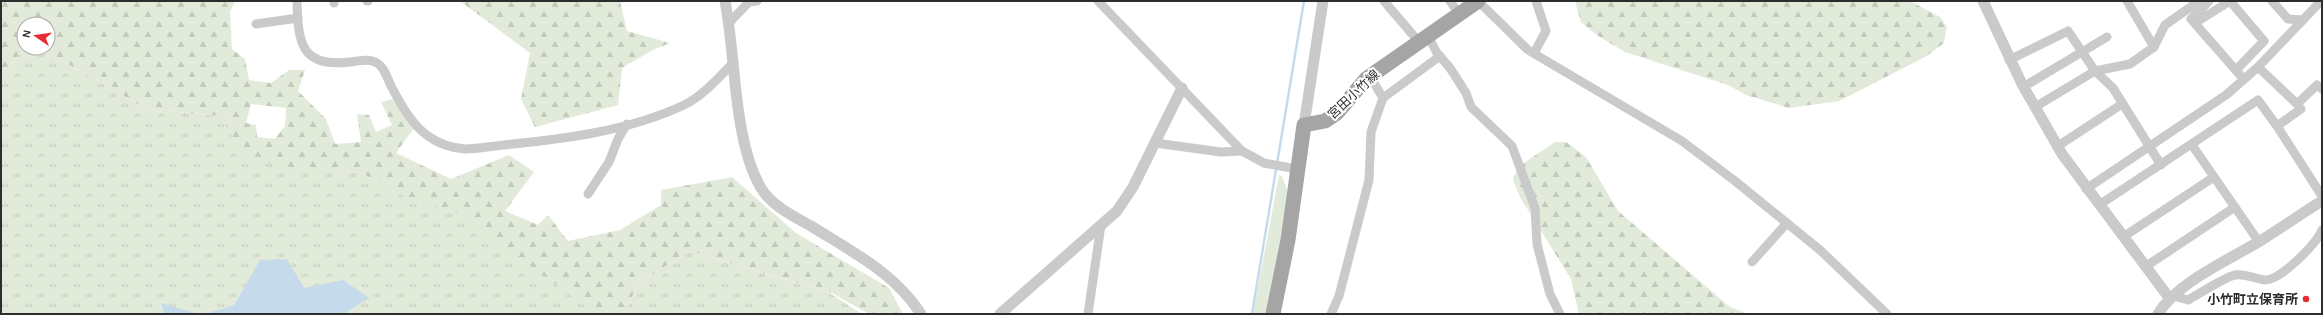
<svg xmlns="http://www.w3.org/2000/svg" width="2323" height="315" viewBox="0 0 2323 315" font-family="Karla,'Noto Sans JP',sans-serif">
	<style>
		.grass { fill: url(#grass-tufts) }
		.forest { fill: url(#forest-firs); fill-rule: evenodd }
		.park { fill: #e2ebda }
		.water { fill: #c5dbeb }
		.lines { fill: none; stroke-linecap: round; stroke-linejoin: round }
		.stream { stroke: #c5dbeb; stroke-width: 2.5 }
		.minor { stroke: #cacaca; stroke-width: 9 }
		.tertiary { stroke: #cacaca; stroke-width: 11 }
		.primary { stroke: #a5a5a5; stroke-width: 15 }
		.poi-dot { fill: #e82b32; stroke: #fff; stroke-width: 1.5 }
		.labels { text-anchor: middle; stroke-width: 4; stroke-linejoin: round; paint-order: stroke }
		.street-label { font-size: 13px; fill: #2d2d2d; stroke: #fff }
		.poi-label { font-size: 13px; font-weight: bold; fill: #2d2d2d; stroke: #fff; text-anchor: end }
	</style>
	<defs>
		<pattern id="grass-tufts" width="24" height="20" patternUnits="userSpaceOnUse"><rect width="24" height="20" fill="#e2ebda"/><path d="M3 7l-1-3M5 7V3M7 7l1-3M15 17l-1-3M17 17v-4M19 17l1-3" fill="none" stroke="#c2cabb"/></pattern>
		<pattern id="forest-firs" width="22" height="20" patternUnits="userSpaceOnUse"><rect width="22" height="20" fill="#e2ebda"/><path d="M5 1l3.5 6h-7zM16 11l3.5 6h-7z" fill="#c2cabb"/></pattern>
	</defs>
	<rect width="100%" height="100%" fill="#fff"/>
	<path class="grass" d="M27,48h13l107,61 83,8 -4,8 113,44 23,4 111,45 153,93 12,-28 52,-32 138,41 34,22h-861v-241z"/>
	<g class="forest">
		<path d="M1,1h234l-5,11 2,37 13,10 4,21 22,3 18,-13h16l-7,21 28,28 9,25 26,-2 -4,-28 12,1 7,17 16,-7 -11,-23 12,-3 21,29 -18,25 55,26 58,-24 25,17 -29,39 33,14 10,-10 20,26 52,-11 41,-25v-15l71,-13 64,56 93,55 14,26h-34l-37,-21 -142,-42 -52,32 -12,28h-34l-85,-63 -34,-30 -69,-22 -42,-23 -23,-4 -26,5 -38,-7 -10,-8 -26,-10 -13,-24 4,-8 -83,-8 -107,-61h8v-24h-24v24h3l-26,25zM251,104l35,4 -1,18 -10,13 -18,-2 -1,-12 -10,-2z"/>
		<path d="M460,1h160l7,30 43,12 -19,8 -29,17 -4,37 -83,22 -14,-28 9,-46z"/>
		<path d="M1575,1h335l30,16 7,10 -3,16 -19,14 -86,44 -50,7 -43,-13 -18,-10 -103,-33 -27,-16 -17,-14z"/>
		<path d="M1555,142h11l20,15 32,54 112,96 19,7h-170l-8,-35 -51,-82 -7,-17 5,-13z"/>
	</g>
	<path class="park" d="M1279,175l3,1 5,14 -4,49 -13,75h-17z"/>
	<g class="water">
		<path d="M287,259l17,29 39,-8 26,18 -25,16h-139l29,-9 26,-45z"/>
		<path d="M161,303l38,11h-35z"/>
	</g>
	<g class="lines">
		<path class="stream" d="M1252,314l52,-313"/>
		<g class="minor">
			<path d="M297,1c1,42 4,67 53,61 9,-1 19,-4 27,1 8,5 10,15 14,23 9,17 21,39 37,50 11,8 25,12 37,13 14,0 26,-3 39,-4 60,-6 125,-14 180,-40 20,-10 35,-28 50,-43"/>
			<path d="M367,1h1"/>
			<path d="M1098,1l144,150 22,12 33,6"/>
			<path d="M1384,1l35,41"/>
			<path d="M1450,1l9,13"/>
			<path d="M1478,1l50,49 154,91 53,40 85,69 67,64"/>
			<path d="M2127,1l27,46"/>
			<path d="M2209,1l-18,18 49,56"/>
			<path d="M2272,1l16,18 14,1"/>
			<path d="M334,3v-2"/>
			<path d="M729,23l20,-21 8,-1"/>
			<path d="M2195,23l35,-22 34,40 -28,29"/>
			<path d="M256,24l42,-6"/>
			<path d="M1428,36l9,17 13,15 16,25 5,14 41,39 23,62 2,36 13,50 10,20"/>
			<path d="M1534,53l12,-22 -10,-30"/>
			<path d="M2009,60l59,-29 27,40 18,17 48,77"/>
			<path d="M2258,67l39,37"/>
			<path d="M2023,87l84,-50"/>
			<path d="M1383,98l57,-42"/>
			<path d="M2035,107l60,-36 35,-7 24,-17 11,-22 34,-24"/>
			<path d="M2277,126l24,-17 -4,-5 20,-19 5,4"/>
			<path d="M1155,143l66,9 21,-1"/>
			<path d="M2192,145l67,97"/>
			<path d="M2058,146l64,-42"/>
			<path d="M2086,189l140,-94 32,-28 63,-66"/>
			<path d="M588,194l21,-32 9,-23 9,-15"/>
			<path d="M2099,205l159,-105 19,26 45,70"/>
			<path d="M2123,237l91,-60"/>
			<path d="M1752,262l35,-39"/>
			<path d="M2145,267l90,-60"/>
			<path d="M2174,296l14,4c11,-6 37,-23 47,-25 9,-2 21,4 30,5 16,0 51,-36 57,-50"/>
			<path d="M1088,314l13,-89"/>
			<path d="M1331,314l8,-18 30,-116 2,-48 12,-34 -13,-22"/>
		</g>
		<g class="tertiary">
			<path d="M725,1c11,55 8,140 36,187 11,18 32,28 50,38 40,25 84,47 110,88"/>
			<path d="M1983,1l39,83 40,70 108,145"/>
			<path d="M1304,125l19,-124"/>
			<path d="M1000,314l117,-103 16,-24 49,-99"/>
			<path d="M2158,314c19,-32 71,-54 102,-73 21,-13 41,-27 62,-40"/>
		</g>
		<path class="primary" d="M1273,314l15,-74 16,-115 21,-4 12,-8 29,-34 112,-78"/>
	</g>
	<circle class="poi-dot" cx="2306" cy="299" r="4"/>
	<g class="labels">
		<g class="street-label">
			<text transform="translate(1353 94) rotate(-43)" y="5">宮田小竹線</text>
		</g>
		<g class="poi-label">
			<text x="2298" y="304">小竹町立保育所</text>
		</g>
	</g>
	<rect width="2323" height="315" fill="none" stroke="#2d2d2d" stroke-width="4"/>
	<g transform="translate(36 36) rotate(283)"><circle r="19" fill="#ffffff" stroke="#ababab"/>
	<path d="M0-3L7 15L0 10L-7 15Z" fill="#e82b32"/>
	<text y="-6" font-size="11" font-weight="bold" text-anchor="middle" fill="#2d2d2d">N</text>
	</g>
</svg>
